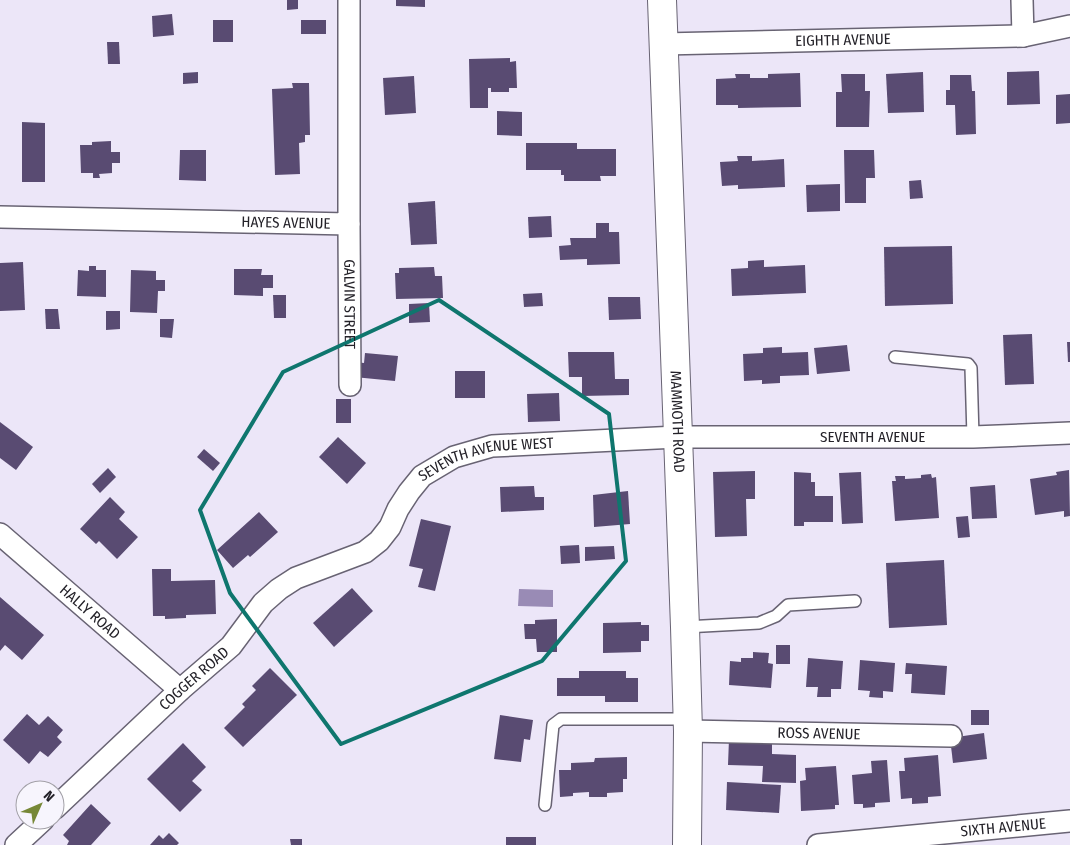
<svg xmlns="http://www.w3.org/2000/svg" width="1070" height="845" viewBox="0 0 1070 845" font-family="'Fira Sans Condensed',sans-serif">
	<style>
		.water { fill: #998bb5 }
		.building { fill: #594b72 }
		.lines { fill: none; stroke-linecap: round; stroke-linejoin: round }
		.service-casing { stroke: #686373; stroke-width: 14 }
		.minor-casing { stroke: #686373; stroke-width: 24 }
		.secondary-casing { stroke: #686373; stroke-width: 30 }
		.service { stroke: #fff; stroke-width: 11 }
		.minor { stroke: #fff; stroke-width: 21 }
		.secondary { stroke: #fff; stroke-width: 28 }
		.marked { fill: none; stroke: #0f766e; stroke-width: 4; stroke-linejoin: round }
		.labels { text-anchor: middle; stroke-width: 5; stroke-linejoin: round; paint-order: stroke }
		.street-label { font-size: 15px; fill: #242229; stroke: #f7f5fd }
	</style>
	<rect width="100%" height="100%" fill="#ece6f8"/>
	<path class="water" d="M519,589l34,1v17l-35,-1z"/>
	<g class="building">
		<path d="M287,0h11v9l-11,1z"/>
		<path d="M396,0h29v7l-29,-1z"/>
		<path d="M172,14l2,21 -21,2 -1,-21z"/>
		<rect x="213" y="20" width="20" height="22"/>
		<rect x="301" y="20" width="25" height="14"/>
		<path d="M107,42h12l1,22h-12z"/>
		<path d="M510,58v4l6,-1 1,27h-8v4h-18v-4h-3v20h-18l-1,-49z"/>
		<path d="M1039,71l1,33 -33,1v-33z"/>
		<path d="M198,72v11l-15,1v-11z"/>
		<path d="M923,72l1,40 -36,1 -2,-39z"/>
		<path d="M800,73l1,34 -63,1v-3h-22v-26l20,-1 -1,-4h15v4h18v-4z"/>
		<path d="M841,74h24v17h5l-1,36h-33v-35h6z"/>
		<path d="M950,75h21l1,16h3l1,43 -20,1 -1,-30h-9v-15h4z"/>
		<path d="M414,76l2,37 -31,2 -2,-37z"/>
		<path d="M292,83h17l1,52h-5v7l-6,1 1,31 -25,1 -3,-86 21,-1z"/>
		<path d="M1070,94v29l-14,1v-29z"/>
		<path d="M497,111l25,1v24l-25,-1z"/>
		<path d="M22,122l23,1v59h-23z"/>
		<path d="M111,141v11h9v11h-8v10l-13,1 1,4h-7v-5h-12l-1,-28h12v-3z"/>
		<path d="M526,143h51v6h39v27h-16l1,5h-37v-6h-3v-5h-35z"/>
		<path d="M180,150h26v31l-27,-1z"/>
		<path d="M844,150h30l1,28h-9v25h-21z"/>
		<path d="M737,156h15v5l32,-2 1,28 -47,2v-4l-16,1 -2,-24 18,-1z"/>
		<path d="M921,180l2,18 -13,1 -1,-18z"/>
		<path d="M840,184v27l-33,1 -1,-27z"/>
		<path d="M435,201l2,43 -26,1 -3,-42z"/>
		<path d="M551,216l1,21 -23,1 -1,-21z"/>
		<path d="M596,223h13v9h10l1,32 -33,1v-6l-27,1 -1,-14 12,-1 -1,-7h26z"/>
		<path d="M952,246l1,58 -68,2 -1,-59z"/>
		<path d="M764,260v7l41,-2 1,28 -74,3 -1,-27 17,-1v-7z"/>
		<path d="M23,262l2,48 -25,1v-48z"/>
		<path d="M89,266h7v4h10v27l-29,-1 1,-26 11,1z"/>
		<path d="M434,267l1,9h7l1,22 -47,1 -1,-26h4v-5z"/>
		<path d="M234,269h28l-1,6h12v13h-10v8l-29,-1z"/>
		<path d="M131,270l25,1v9h9v11h-7l-1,22 -27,-1z"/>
		<path d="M542,293l1,13 -19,1 -1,-13z"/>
		<path d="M273,295h13v23h-12z"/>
		<path d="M608,297h32l1,22 -32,1z"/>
		<path d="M429,303l1,19 -21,1v-19z"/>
		<path d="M45,309h13l2,20h-14z"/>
		<path d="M106,311h14v18l-14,1z"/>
		<path d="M160,319h14l-2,19 -12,-1z"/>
		<path d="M1032,334l2,50 -29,1 -2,-50z"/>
		<path d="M1067,342h3v20h-2z"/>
		<path d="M847,345l3,26 -33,3 -3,-26z"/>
		<path d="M782,347v6l26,-1 1,23 -29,1v7l-18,1v-4l-18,1 -1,-27 20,-1v-5z"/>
		<path d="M568,352h46l1,27h14v16l-47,1v-19h-13z"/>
		<path d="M365,353l33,3 -3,25 -41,-4 1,-15 9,1z"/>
		<rect x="455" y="371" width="30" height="27"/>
		<path d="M559,393l1,28 -32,1 -1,-28z"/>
		<rect x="336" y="399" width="15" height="24"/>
		<path d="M0,422l33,25 -17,23 -16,-12z"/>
		<path d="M338,437l28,26 -19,21 -28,-27z"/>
		<path d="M204,449l16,14 -7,8 -16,-14z"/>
		<path d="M108,468l8,9 -16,16 -8,-9z"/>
		<path d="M1069,470l1,46 -6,1v-6l-29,4 -5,-36 27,-4 -1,-3z"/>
		<path d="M755,471v28h-9l1,37 -32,1 -2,-65z"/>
		<path d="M794,472l17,1v9h4v14h18v26h-29v4h-10z"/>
		<path d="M861,472l2,51 -21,1 -3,-51z"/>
		<path d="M931,474l1,4 4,-1 3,41 -44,3 -3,-40h4l-1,-5h10v3l16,-1v-3z"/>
		<path d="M995,485l2,33 -25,1 -2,-32z"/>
		<path d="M534,486l1,11h9v13l-43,2 -1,-25z"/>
		<path d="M628,491l2,33 -36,3 -1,-32z"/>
		<path d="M110,497l15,15 -6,7 19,18 -21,22 -18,-18 -3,3 -16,-15z"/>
		<path d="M259,512l19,20 -28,25 -2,-2 -15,13 -16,-18z"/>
		<path d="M968,516l2,21 -12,1 -2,-21z"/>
		<path d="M421,519l30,7 -16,65 -17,-4 5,-18 -14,-3z"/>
		<path d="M579,545l1,18 -19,1 -1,-18z"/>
		<path d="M614,546l1,13 -30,2v-14z"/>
		<path d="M944,560l3,65 -58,3 -3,-65z"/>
		<path d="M152,569h19v12l44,-1 1,34 -30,1v3l-21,1v-3h-12z"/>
		<path d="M352,588l21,23 -39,36 -21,-24z"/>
		<path d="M0,597l44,38 -22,25 -17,-15 -5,6z"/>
		<path d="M557,619v33h-20l-1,-13h-11l-1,-15h11v-4z"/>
		<path d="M641,622v3h8v16h-8v11l-38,1v-30z"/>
		<rect x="776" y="645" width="14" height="19"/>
		<path d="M753,652l16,1 -1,10 5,1 -2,24 -42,-3 1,-24 11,1v-4h12z"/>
		<path d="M808,658l35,3 -2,28h-10v8h-14l1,-10h-12z"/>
		<path d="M860,660l35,3 -2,29 -10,-1v7l-14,-1 1,-6 -12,-1z"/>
		<path d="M906,663l41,3 -2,29 -34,-2 1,-19h-7z"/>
		<path d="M270,668l27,27 -54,52 -19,-19 21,-21 -3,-3 14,-14 -4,-4z"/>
		<path d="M579,671h47v7h12v24h-33v-6h-48v-18h22z"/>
		<rect x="971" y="710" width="18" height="15"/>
		<path d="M27,714l12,11 9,-9 15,14 -6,7 5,5 -14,15 -8,-6 -11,13 -26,-24z"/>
		<path d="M500,715l33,5 -3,20 -6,-1 -3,23 -27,-3z"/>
		<path d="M984,733l3,26 -34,4 -3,-25z"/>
		<path d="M729,739l43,2v13l24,1v28l-34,-1 1,-16 -35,-1z"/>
		<path d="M183,743l23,24 -14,14 10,9 -22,22 -33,-33z"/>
		<path d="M938,755l3,41 -13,1v6l-16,1v-6l-11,1 -2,-28h6l-1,-13z"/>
		<path d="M627,757v22h-4v13l-16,1v4h-18v-5l-16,1v3l-13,1 -1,-27h12v-7l23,-1 1,-4z"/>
		<path d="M887,760l3,42 -15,1v4l-12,1v-4h-9l-2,-29 20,-2 -1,-12z"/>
		<path d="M836,766l3,39h-4v4l-34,2 -1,-30 6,-1 -1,-12z"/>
		<path d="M727,782l54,3 -2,28 -53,-3z"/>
		<path d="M91,804l20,19 -20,22h-24l2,-4 -6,-6z"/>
		<path d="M169,833l10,10 -2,2h-27l9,-10 4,4z"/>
		<rect x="506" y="837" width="30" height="8"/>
		<path d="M290,839h12v6h-11z"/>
	</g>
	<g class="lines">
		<defs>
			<g id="service">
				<path d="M895,357l73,7 3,4 2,69"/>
				<path d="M685,627l74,-4 17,-7 12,-11 67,-4"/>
				<path d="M545,805l8,-80 8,-6h126"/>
			</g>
			<g id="minor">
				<path d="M1022,0l1,36"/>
				<path id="s1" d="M663,44l360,-8 47,-10"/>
				<path id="s2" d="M0,217l349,7v-224"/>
				<path id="s3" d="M349,224l1,161"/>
				<path id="s4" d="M0,534l180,156"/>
				<path id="s5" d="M688,731l263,5"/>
				<path id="s6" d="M55,808l125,-118 51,-44 32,-43 16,-14 17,-11 69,-26 14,-11 11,-14 8,-18 11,-17 13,-16 32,-19 38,-11 185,-9h296l97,-4"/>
				<path d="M16,845l27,-25"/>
				<path id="s7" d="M818,845l252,-24"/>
			</g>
			<g id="secondary">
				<path id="s8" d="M662,0l23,627 3,104 -1,114"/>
			</g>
		</defs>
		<use href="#service" class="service-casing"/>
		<use href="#minor" class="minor-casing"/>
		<use href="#secondary" class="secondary-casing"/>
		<use href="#service" class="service"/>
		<use href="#minor" class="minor"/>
		<use href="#secondary" class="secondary"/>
	</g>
	<path class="marked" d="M439,300l170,114 17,147 -84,100 -201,83 -111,-151 -30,-83 83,-138z"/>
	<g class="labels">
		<g class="street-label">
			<text dy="5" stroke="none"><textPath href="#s1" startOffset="180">EIGHTH AVENUE</textPath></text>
			<text dy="5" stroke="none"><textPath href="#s2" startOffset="286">HAYES AVENUE</textPath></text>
			<text dy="5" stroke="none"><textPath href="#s3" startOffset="80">GALVIN STREET</textPath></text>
			<text dy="5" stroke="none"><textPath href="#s8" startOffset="422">MAMMOTH ROAD</textPath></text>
			<text dy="5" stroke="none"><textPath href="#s6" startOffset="962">SEVENTH AVENUE</textPath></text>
			<text dy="5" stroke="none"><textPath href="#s6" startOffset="572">SEVENTH AVENUE WEST</textPath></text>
			<text dy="5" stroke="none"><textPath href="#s4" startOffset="119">HALLY ROAD</textPath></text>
			<text dy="5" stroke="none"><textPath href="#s6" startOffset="190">COGGER ROAD</textPath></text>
			<text dy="5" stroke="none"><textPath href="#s5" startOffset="131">ROSS AVENUE</textPath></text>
			<text dy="5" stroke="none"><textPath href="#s7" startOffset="186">SIXTH AVENUE</textPath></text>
		</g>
	</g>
	<g transform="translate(40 805) rotate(45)"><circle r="24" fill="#f7f5fd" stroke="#a3a1a8"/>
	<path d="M0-4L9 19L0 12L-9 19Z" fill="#778837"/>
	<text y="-8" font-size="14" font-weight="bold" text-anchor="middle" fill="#242229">N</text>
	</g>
</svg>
